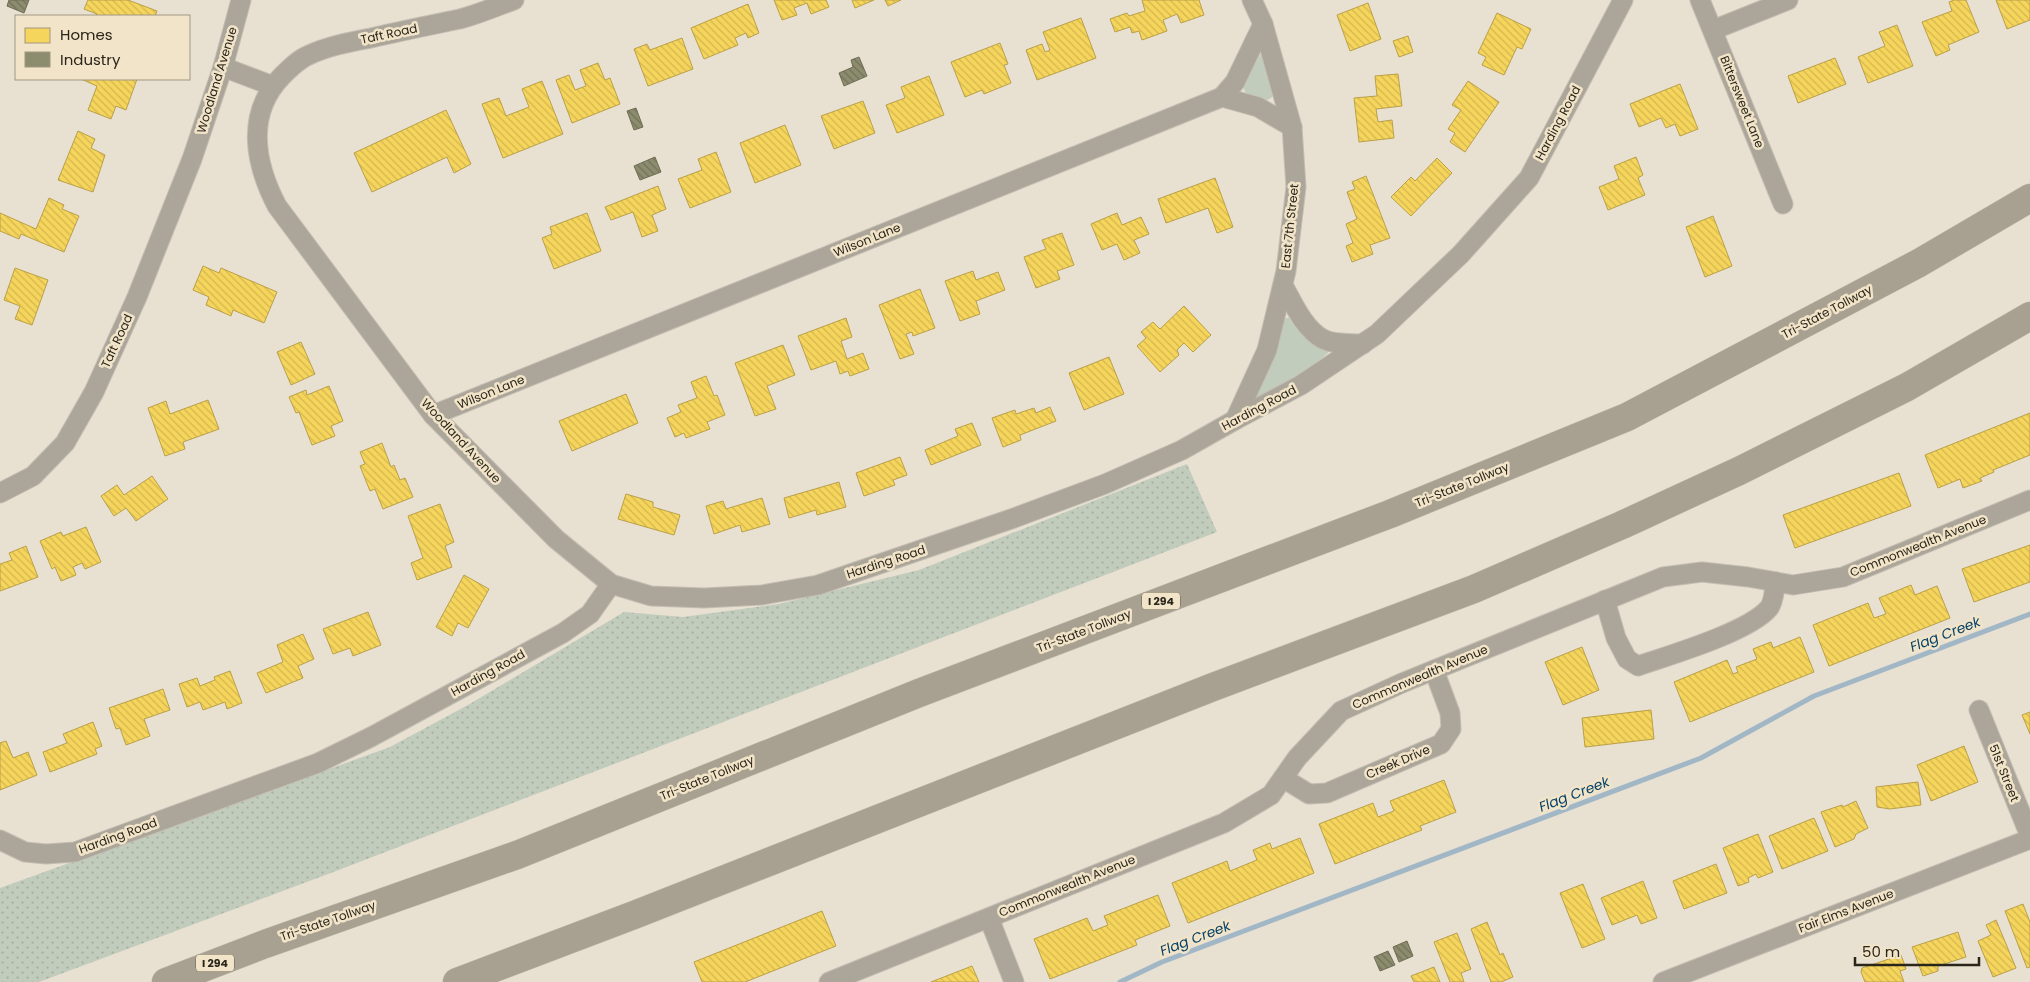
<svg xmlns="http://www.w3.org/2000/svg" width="2030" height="982" viewBox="0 0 2030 982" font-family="Poppins,sans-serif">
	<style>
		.green { fill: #c1ccbc }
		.park { fill: url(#park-dots) }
		.homes { fill: url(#homes-back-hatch); stroke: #b9a048 }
		.industry { fill: url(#industry-back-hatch); stroke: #6f6d55 }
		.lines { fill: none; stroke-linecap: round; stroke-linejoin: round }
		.stream { stroke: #a1b7c6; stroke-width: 5 }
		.street-casing { stroke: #c4beb2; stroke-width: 21 }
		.highway-casing { stroke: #c4beb2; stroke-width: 29 }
		.street { stroke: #aca69a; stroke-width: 19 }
		.highway { stroke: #a8a090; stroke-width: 28 }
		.labels { text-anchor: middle; stroke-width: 5; stroke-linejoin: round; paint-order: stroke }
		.shield { fill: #f1e4c8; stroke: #665e4e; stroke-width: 1 }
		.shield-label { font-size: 11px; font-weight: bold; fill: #2a251a }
		.street-label { font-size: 12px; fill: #2a251a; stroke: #f1e4c8 }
		.water-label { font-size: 14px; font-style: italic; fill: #054168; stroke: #f1e4c8 }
	</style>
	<defs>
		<pattern id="park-dots" width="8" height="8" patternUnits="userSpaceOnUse" patternTransform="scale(1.25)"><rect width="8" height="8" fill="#c1ccbc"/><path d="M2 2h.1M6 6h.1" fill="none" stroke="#a6afa1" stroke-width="1.8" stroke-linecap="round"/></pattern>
		<pattern id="homes-back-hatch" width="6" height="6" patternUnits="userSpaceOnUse" patternTransform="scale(1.25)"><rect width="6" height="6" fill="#f6d55c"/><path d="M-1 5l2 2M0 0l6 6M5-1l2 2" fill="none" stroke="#d3b74f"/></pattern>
		<pattern id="industry-back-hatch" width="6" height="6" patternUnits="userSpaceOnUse" patternTransform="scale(1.25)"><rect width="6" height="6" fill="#8c8c6e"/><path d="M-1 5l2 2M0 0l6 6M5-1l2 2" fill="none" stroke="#73725a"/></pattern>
	</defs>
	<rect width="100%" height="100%" fill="#e8e0d1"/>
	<g class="green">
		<path d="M1263,50l10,43v3c-9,9 -19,2 -28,-4l-2,-6z"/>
		<path d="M1286,318h3c9,16 23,23 38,32l1,3 -18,15 -54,33 -2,-2 29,-79z"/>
	</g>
	<path class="park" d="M1187,464l30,68 -881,339 -297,111h-39v-94l390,-141 78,-42 156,-93 59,5 96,-13 140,-34z"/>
	<g class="homes">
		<path d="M88,0h40l29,11 -2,5h-59l1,-2 -13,-5z"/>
		<path d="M774,0h52l3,7 -18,7 -4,-11 -13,5 3,7 -15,5z"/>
		<path d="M852,0h22l-19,8z"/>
		<path d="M885,0h16l-13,6z"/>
		<path d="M1142,0h57l5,15 -23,8 -4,-9 -14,6 4,11 -25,9 -3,-9 -7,2 -2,-6 -15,5 -5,-13 17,-6 2,3 16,-5z"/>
		<path d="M1954,0h12l13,32 -31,13 2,5 -14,6 -14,-34 30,-11 -3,-9z"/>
		<path d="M1996,0h34v20l-23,9z"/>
		<path d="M1368,3l13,36 -31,12 -13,-36z"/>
		<path d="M748,4l11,29 -11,5 -2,-5 -11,5 3,7 -34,14 -13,-31z"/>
		<path d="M1497,13l34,16 -9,20 -5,-2 -13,28 -22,-10 4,-8 -8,-4z"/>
		<path d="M1081,18l15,40 -59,22 -11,-30 16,-6 3,8 5,-2 -7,-18z"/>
		<path d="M1897,25l16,41 -45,17 -10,-26 27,-11 -6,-14z"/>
		<path d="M1408,36l5,16 -14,5 -6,-16z"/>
		<path d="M682,38l11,31 -45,17 -14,-37 13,-5 3,6z"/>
		<path d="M1000,43l8,21 -4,1 7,18 -27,11 -2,-4 -17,7 -14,-35z"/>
		<path d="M1835,58l11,26 -48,19 -10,-27z"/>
		<path d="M598,63l7,17 5,-2 10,26 -48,19 -16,-43 13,-5 6,15 11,-4 -6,-16z"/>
		<path d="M1398,74l4,32 -26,3 2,13 14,-2 2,18 -35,4 -5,-44 23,-2 -2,-20z"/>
		<path d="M929,76l15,39 -47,18 -11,-28 19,-7 -4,-11z"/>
		<path d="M81,79h56l-11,31 -10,-4 -5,13 -23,-9 9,-24z"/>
		<path d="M542,81l21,53 -60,24 -21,-54 17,-6 7,18 23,-9 -7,-18z"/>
		<path d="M1468,81l31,21 -34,50 -15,-10 5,-9 -7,-4 13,-19 -9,-5z"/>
		<path d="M1680,84l18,45 -18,7 -5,-12 -9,4 -5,-10 -22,9 -9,-23z"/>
		<path d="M863,101l12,32 -41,16 -13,-33z"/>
		<path d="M446,110l25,54 -17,9 -7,-16 -75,35 -18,-39z"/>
		<path d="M785,125l16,40 -46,18 -15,-40z"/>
		<path d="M78,131l17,8 -4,9 14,7 -12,37 -35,-12z"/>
		<path d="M716,152l15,40 -41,16 -12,-29 24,-9 -4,-11z"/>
		<path d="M1636,157l7,18 -5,3 7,17 -37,15 -9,-23 20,-8 -5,-13z"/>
		<path d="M1437,158l15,15 -41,43 -20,-19 20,-20 4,4z"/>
		<path d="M1366,176l24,62 -20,7 3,9 -21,8 -6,-16 7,-3 -7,-19 11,-5 -10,-27 8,-3 -3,-7z"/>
		<path d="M1215,178l18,49 -16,6 -9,-25 -42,15 -8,-24z"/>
		<path d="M658,186l8,23 -14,6 6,16 -16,6 -9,-25 -22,8 -6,-13z"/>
		<path d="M49,198l15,7 -2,4 17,7 -15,36 -43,-18 -2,5 -19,-8v-18l36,16z"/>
		<path d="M587,213l14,38 -47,18 -12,-31 10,-4 -2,-7z"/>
		<path d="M1117,213l5,12 19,-8 8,17 -15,6 6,13 -16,7 -7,-16 -15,6 -11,-26z"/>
		<path d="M1713,216l19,50 -27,11 -19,-50z"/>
		<path d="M1062,233l12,32 -17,6 3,8 -24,9 -12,-31 22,-8 -4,-9z"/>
		<path d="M203,266l16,7 2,-5 56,24 -13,31 -31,-13 -2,6 -25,-11 3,-8 -16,-7z"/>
		<path d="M15,268l33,12 -16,45 -17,-6 5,-13 -16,-6z"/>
		<path d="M973,271l3,9 22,-8 7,18 -29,11 4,13 -20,7 -15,-40z"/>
		<path d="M920,289l15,39 -22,8 -1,-4 -6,2 8,20 -14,5 -21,-54z"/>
		<path d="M1184,306l27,29 -18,17 -9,-9 -7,7 2,5 -19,17 -23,-26 9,-8 -5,-6 12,-10 7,7z"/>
		<path d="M846,318l6,19 -11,4 6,18 16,-6 6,16 -19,7 -2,-5 -8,3 -4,-13 -25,9 -13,-34z"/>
		<path d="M301,342l14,32 -24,11 -14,-33z"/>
		<path d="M783,345l12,30 -28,11 9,23 -21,7 -20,-53z"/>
		<path d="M1109,357l15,37 -40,16 -15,-37z"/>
		<path d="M706,376l8,20 3,-1 8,20 -18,7 3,7 -24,9 -2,-5 -9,4 -8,-19 14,-6 -3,-7 19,-7 -6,-16z"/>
		<path d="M329,386l14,35 -12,5 4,10 -23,9 -13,-33 -3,1 -7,-16 17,-7 1,5z"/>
		<path d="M626,394l12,29 -66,28 -13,-30z"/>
		<path d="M208,400l11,29 -36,13 2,7 -20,7 -17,-48 18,-7 4,13z"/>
		<path d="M1050,407l6,14 -36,14 1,5 -18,7 -11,-29 23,-8 1,4 18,-6 2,5z"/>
		<path d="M2030,413v42l-37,15 1,2 -14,6 2,3 -19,7 -3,-9 -22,9 -13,-33z"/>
		<path d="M972,423l9,22 -50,20 -6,-15 33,-14 -3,-7z"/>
		<path d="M382,443l9,24 3,-2 6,15 5,-2 8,19 -30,12 -8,-20 -5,2 -10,-25 5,-2 -5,-12z"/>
		<path d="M900,457l7,18 -14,5 2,5 -31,11 -8,-23z"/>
		<path d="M1899,473l12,33 -116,42 -12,-33z"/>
		<path d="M152,476l16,23 -32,22 -10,-13 -12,8 -13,-20 16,-11 7,10z"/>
		<path d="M839,482l7,25 -29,8 -1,-5 -27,8 -5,-20z"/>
		<path d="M626,494l27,8v5l27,8 -6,20 -56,-16z"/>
		<path d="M762,498l8,26 -28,8 -2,-7 -26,9 -8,-28 17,-5 3,8z"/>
		<path d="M440,504l14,38 -9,4 7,21 -35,13 -6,-17 12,-5 -15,-42z"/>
		<path d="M86,527l15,35 -16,7 -3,-6 -9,4 3,8 -15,6 -6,-14 -3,2 -12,-28 21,-9 2,4z"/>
		<path d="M2030,545v37l-56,20 -12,-33z"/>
		<path d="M26,546l12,31 -38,14v-27l12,-4 -3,-7z"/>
		<path d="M464,575l25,14 -21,39 -10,-5 -6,13 -16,-9z"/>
		<path d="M1911,585l4,10 22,-9 13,32 -121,48 -16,-41 55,-22 6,15 12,-4 -7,-16z"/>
		<path d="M368,612l13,33 -28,11 -3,-8 -17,6 -10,-25z"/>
		<path d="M303,634l11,25 -16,7 5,12 -37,15 -9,-20 26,-11 -6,-17z"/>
		<path d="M1800,637l14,35 -124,50 -16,-40 53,-22 6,14 5,-2 -2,-5 21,-8 -4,-10 18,-7 2,6z"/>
		<path d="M1582,647l17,43 -36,15 -18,-43z"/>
		<path d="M230,671l12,32 -15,6 -2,-7 -22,8 -3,-8 -13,5 -8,-23 18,-6 3,8 15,-6 -1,-3z"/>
		<path d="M163,689l7,21 -26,9 6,17 -24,9 -6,-17 -4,1 -7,-21z"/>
		<path d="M1651,710l3,29 -69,8 -3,-29z"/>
		<path d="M2030,712v22l-8,-19z"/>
		<path d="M93,722l9,24 -7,3 2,5 -47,18 -7,-20 24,-9 -4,-9z"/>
		<path d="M6,741l7,17 15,-6 9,23 -37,15v-47z"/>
		<path d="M1964,746l14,36 -47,19 -14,-36z"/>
		<path d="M1444,780l12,32 -36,14 2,4 -87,34 -16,-40 54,-21 5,14 16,-6 -4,-10z"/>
		<path d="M1918,782l3,23 -31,4 -13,-2 -1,-20z"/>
		<path d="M1856,801l12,27 -12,6 -2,5 -19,8 -14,-35 21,-7 1,2z"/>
		<path d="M1814,818l14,33 -46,18 -13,-33z"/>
		<path d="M1758,834l15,38 -15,6 -2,-4 -8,4 1,4 -11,4 -15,-38z"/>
		<path d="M1300,838l14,35 -126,50 -16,-40 55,-22 3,10 27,-11 -4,-10 17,-7 2,6z"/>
		<path d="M1716,864l11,29 -43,16 -11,-28z"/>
		<path d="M1643,881l14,37 -16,6 -4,-9 -25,10 -11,-27z"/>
		<path d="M1583,884l22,55 -23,9 -22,-55z"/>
		<path d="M1158,895l12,31 -35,14 2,5 -87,34 -16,-40 53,-21 6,13 15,-6 -4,-9z"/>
		<path d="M2023,904l7,18v45l-3,1 -22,-57z"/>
		<path d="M822,911l14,35 -91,36h-43l-8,-20z"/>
		<path d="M1996,920l20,48 -23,9 -15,-36 13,-6 -5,-10z"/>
		<path d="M1487,922l13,33 3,-2 10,24 -12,5h-10l-20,-53z"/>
		<path d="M1958,932l8,25 -28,9v5l-15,5 -11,-29z"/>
		<path d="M1457,933l14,36 -10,4 3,9h-14l-16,-40z"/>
		<path d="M1901,955l5,14 -6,2 4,11h-39l-4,-10 1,-4z"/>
		<path d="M972,966l7,16h-48z"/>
		<path d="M1434,967l6,15h-26l-3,-6z"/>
	</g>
	<g class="industry">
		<path d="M9,0h20l-5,13 -17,-7z"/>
		<path d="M859,57l8,19 -23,10 -5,-13 14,-6 -2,-7z"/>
		<path d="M636,108l7,19 -9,3 -7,-19z"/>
		<path d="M655,157l6,15 -21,8 -6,-14z"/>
		<path d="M1407,941l6,15 -14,6 -6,-15z"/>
		<path d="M1388,951l7,14 -15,6 -6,-14z"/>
	</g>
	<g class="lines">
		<path class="stream" d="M1120,982l42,-20 539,-204 113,-62 216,-82"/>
		<defs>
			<g id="street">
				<path d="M514,0c-17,6 -35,14 -54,19 -29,6 -59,12 -89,19 -21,4 -43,8 -62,17 -10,4 -19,13 -27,21 -37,38 -27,88 -5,130l156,209 123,124 55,45"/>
				<path d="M1700,0l83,204"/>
				<path d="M1713,30l75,-30"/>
				<path d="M223,67l50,19"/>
				<path d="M1222,97l36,10 34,20"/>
				<path d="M1283,285c10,18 21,44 40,54 12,6 27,4 40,5"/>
				<path d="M433,415l789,-318 13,-15 28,-58"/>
				<path d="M1235,420l32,-70 19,-79 10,-84 -4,-60 -29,-103 -11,-24"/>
				<path d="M0,493l33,-17 32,-33 29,-51 43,-95 55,-138 31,-92 18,-67"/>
				<path d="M1605,600l11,38 11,21 11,7c32,-11 111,-34 131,-58 5,-6 5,-19 7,-26"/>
				<path d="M1979,710l51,126"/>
				<path d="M1283,778l26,16 18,-1 114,-49 10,-15 -1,-16 -16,-43"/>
				<path d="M0,840l25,12 21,2 29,-2 243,-89 53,-26 192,-104 27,-19 21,-30 40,12 53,2 58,-3 56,-10 196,-67 91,-34 77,-34 53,-30 66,-35 76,-51 84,-80 68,-76 94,-178"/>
				<path d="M989,918l25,64"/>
				<path d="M829,982l395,-159 47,-28 26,-37 44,-47 61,-28 261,-106 39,-5 46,5 45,8 50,-8 187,-77"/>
				<path d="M1663,982l367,-143"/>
			</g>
			<g id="highway">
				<path d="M166,982l99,-38 252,-89 402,-162 471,-179 237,-97 292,-154 111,-65"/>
				<path d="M457,982l177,-67 579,-228 261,-98 148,-64 117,-54 168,-84 123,-71"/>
			</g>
		</defs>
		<use href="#street" class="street-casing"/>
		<use href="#highway" class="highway-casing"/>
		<use href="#street" class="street"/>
		<use href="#highway" class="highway"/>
	</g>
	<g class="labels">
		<g class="shield">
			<rect x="1142" y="592.5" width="38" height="17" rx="4"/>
			<rect x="196" y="954.5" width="38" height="17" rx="4"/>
		</g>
		<g class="shield-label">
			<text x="1161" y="605">I 294</text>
			<text x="215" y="967">I 294</text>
		</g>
		<g class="street-label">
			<text transform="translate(389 34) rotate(-12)" y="4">Taft Road</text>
			<text transform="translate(217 80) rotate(-73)" y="4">Woodland Avenue</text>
			<text transform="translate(1742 102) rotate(68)" y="4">Bittersweet Lane</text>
			<text transform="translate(1558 123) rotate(-62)" y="4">Harding Road</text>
			<text transform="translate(1290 226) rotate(-84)" y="4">East 7th Street</text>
			<text transform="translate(867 240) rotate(-22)" y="4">Wilson Lane</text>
			<text transform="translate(1827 312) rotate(-28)" y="4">Tri-State Tollway</text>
			<text transform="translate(117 341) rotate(-65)" y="4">Taft Road</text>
			<text transform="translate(491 392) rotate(-22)" y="4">Wilson Lane</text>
			<text transform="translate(1259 408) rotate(-28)" y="4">Harding Road</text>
			<text transform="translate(461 441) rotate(47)" y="4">Woodland Avenue</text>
			<text transform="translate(1462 485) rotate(-22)" y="4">Tri-State Tollway</text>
			<text transform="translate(1918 546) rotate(-22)" y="4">Commonwealth Avenue</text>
			<text transform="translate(886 562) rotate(-18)" y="4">Harding Road</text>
			<text transform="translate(1084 631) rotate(-21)" y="4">Tri-State Tollway</text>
			<text transform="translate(488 673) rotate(-29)" y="4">Harding Road</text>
			<text transform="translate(1420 677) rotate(-23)" y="4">Commonwealth Avenue</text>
			<text transform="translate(1398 762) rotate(-23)" y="4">Creek Drive</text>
			<text transform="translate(2004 773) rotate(68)" y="4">51st Street</text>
			<text transform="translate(707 778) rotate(-22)" y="4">Tri-State Tollway</text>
			<text transform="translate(118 836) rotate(-20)" y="4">Harding Road</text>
			<text transform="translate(1067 886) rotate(-22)" y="4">Commonwealth Avenue</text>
			<text transform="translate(1846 911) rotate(-21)" y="4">Fair Elms Avenue</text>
			<text transform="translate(328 921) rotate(-19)" y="4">Tri-State Tollway</text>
		</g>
		<g class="water-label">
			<text transform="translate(1945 634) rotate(-21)" y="5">Flag Creek</text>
			<text transform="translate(1574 794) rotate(-21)" y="5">Flag Creek</text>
			<text transform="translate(1195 938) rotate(-21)" y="5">Flag Creek</text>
		</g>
	</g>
	<rect x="15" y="15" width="175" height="65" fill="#f1e4c8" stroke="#a19882"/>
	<rect x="25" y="28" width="25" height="15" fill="#f6d55c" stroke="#a19882"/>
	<text x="60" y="40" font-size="15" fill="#2a251a">Homes</text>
	<rect x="25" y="52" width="25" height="15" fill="#8c8c6e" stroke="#a19882"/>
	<text x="60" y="65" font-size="15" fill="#2a251a">Industry</text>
	<path d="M1855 957v8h124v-8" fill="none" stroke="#2a251a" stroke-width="2.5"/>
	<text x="1862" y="957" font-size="15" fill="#2a251a" stroke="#f1e4c8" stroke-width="4" paint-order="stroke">50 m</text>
</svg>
